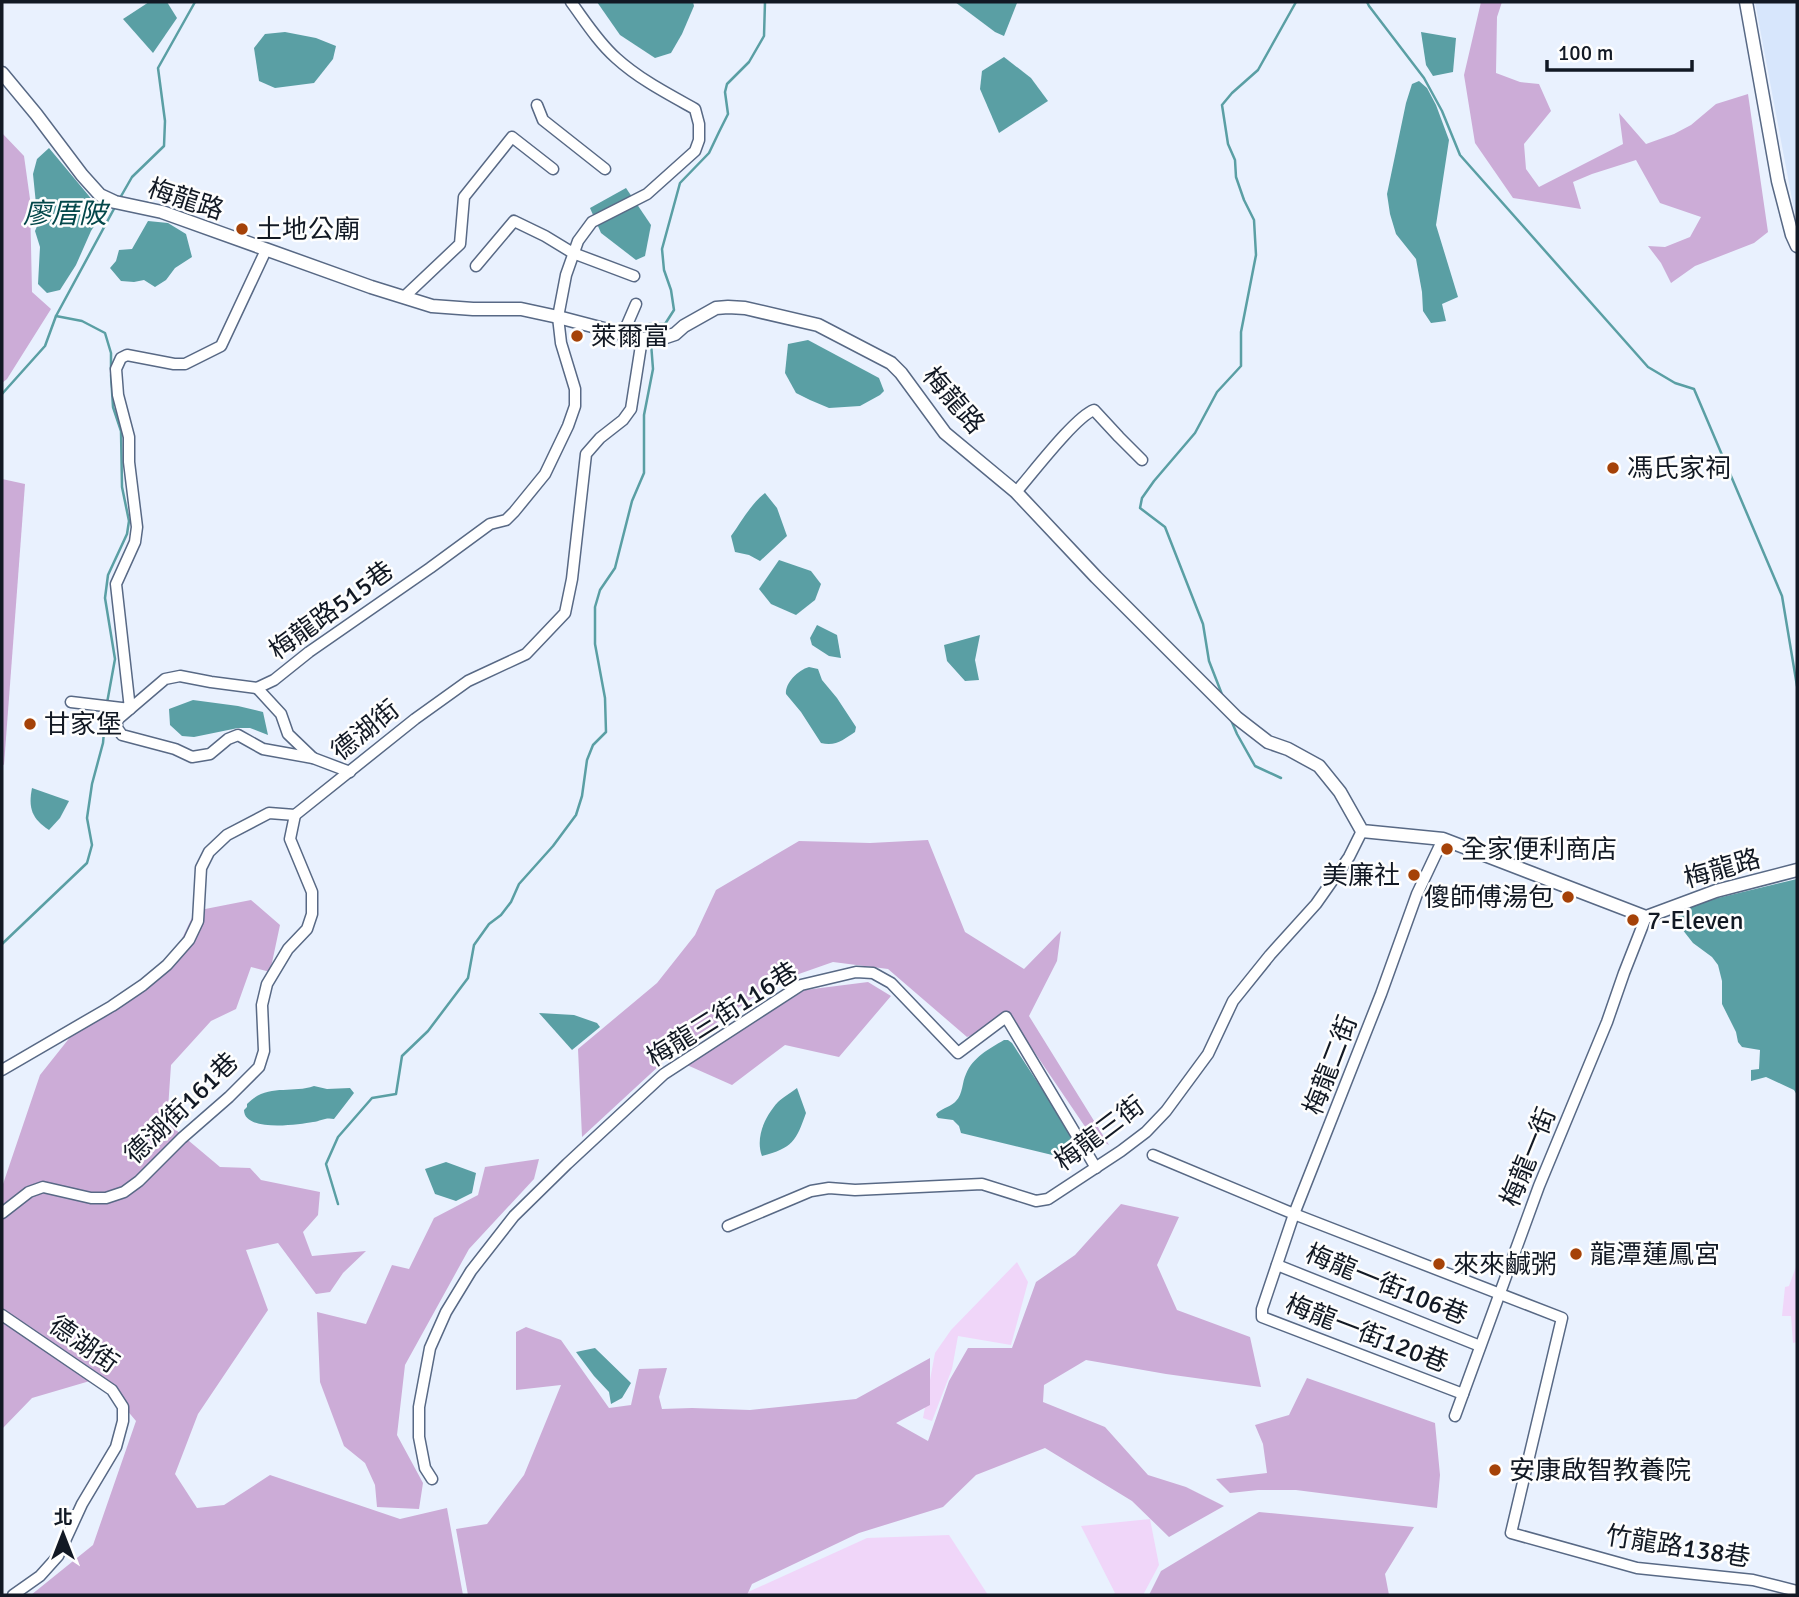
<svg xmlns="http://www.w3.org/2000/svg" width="1799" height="1597" viewBox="0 0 1799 1597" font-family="Signika,'Noto Sans TC',sans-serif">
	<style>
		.built { fill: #d7e6fc }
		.green { fill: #f0d6f9 }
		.forest { fill: #ccacd7 }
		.water { fill: #5a9fa4 }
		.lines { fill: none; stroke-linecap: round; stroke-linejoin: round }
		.stream { stroke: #5a9fa4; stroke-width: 2.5 }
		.minor-casing { stroke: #586985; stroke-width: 13 }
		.tertiary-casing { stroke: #586985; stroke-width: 15 }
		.minor { stroke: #fff; stroke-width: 10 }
		.tertiary { stroke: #fff; stroke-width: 12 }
		.poi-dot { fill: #a54208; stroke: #fefefe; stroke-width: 2.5 }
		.labels { text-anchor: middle; stroke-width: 5; stroke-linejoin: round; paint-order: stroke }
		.street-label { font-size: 26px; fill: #121924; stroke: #fefefe }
		.poi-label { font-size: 26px; fill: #121924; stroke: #fefefe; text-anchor: start }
		.water-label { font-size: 28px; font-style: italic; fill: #03474a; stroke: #fefefe }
	</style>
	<rect width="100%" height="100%" fill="#e9f1fe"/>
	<path class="built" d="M1755,2h42v214l-3,-6z"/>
	<g class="green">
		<path d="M1017,1262l11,20 -17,63 -53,-9 -6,33 -20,52 -9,-3 12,-65 16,-23z"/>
		<path d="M1797,1264v78l-4,1 -2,-27h-9l3,-29 4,-1z"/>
		<path d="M1150,1519l9,46 -16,30h-31l3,-2 -34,-67z"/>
		<path d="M949,1535l39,60h-240v-3l119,-54z"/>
	</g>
	<g class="forest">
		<path d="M1481,2h21l-5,15 -1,56 24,9 19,2 12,27 -27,33 2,25 13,18 84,-43 -4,-31 27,31 28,-10 17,-9 25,-21 32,-10 20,138 -14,11 -59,23 -24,17 -10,-20 -13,-17 17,1 25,-10 11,-20 -41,-14 -24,-43 -44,14 -19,8 8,27 -68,-11 -38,-55 -11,-68z"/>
		<path d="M2,133l22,23 6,43 2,93 19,17 -44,70 -5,4z"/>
		<path d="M2,479l23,5 -21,281 -2,-1z"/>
		<path d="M928,840l37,92 59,37 37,-38 -4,30 -28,55 80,129 -19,-11 -78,-115 -45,18 -79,-68 -55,-7 -57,20 -102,70 -92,85 -4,-88 79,-66 38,-48 21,-45 83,-49 71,2z"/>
		<path d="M251,900l29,25 -10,47 -19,-5 -15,42 -25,12 -40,44 -3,44 8,21 44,37 30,1 11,12 59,12 -2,23 -15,17 9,24 54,-5 -23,22 -13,19 -14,2 -38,-51 -32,7 22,60 -70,104 -23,60 22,34 27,-3 46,-30 130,44 47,-11 16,87h-432l62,-50 43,-124 -36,-43 -68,20 -30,31v-242l38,-112 31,-39 100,-74 24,-51z"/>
		<path d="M868,982l23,14 -52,61 -54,-12 -53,40 -45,-20 118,-75z"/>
		<path d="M539,1159l-5,20 -65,70 -64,116 -8,70 26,48 -4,26 -42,-2 -2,-22 -10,-22 -21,-17 -24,-64 -3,-70 49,12 26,-59 17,4 25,-51 44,-23 7,-28z"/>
		<path d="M1121,1204l58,13 -22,48 20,45 73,27 11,50 -95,-13 -80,-14 -42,25 -1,17 62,25 43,48 38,12 38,19 -55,31 -37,-36 -87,-53 -69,27 -33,32 -84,26 -107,51 -5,11h-279l-12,-66 31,-5 37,-49 37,-90 -45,5v-58l10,-5 35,13 48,68 22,-3 8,-36 28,-1 -8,29 3,12 30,-1 58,2 106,-11 74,-41v47l-34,18 32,18 21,-60 19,-33h44l24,-66 39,-27z"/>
		<path d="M1307,1378l128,45 5,52 -3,33 -141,-18h-38l-28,3 -14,-14 51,-6 -4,-29 -8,-19 34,-10z"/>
		<path d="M1259,1512l155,15 -29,47 4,21h-240l12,-24z"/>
	</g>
	<g class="water">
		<path d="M149,2h18l10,16 -24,35 -30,-34z"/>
		<path d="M597,2h96l1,4 -12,28 -11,19 -16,5 -35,-23z"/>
		<path d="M955,2h60l2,1 -13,33 -9,-4z"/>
		<path d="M285,32l31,6 20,8 -3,13 -19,24 -39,5 -16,-7 -5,-33 11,-14z"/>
		<path d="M1421,32l35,6 -3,34 -20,4 -7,-11z"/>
		<path d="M1004,57l27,21 17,23 -49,32 -19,-44 2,-18z"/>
		<path d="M1419,81l8,7 9,17 13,35 -13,85 22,72 -16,7 4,17 -15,2 -8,-12 -1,-19 -6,-33 -20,-25 -6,-20 -3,-20 19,-91 6,-19z"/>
		<path d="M49,148l50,60 1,9 -9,14 -15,34 -16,25 -13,3 -9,-9 2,-37 -5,-16 3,-7 -5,-50 4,-15z"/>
		<path d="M626,188l25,37 -6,31 -9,4 -35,-27 -11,-25z"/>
		<path d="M148,221l20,2 18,11 6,23 -17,11 -9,12 -11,7 -11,-7 -10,2 -13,-1 -11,-13 6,-7 3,-11 13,-1z"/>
		<path d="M808,340l71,38 5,13 -4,4 -20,11 -31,2 -19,-8 -14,-7 -11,-20 3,-29z"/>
		<path d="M765,493l12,15 10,28 -27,25 -11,-6 -14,-3 -4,-16c11,-15 19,-31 34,-43z"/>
		<path d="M779,560l32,11 10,13 -6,16 -19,15 -25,-11 -12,-15z"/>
		<path d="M817,625l20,10 4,23 -12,-2 -17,-11 -2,-7z"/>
		<path d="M980,635l-5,25 4,20 -14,1 -18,-20 -3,-16z"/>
		<path d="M809,667l9,2 4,11 15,18 19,29 -1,5c-11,7 -19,15 -34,11l-20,-31 -15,-18c-1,-11 12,-24 23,-27z"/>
		<path d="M193,700l45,6 25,6 5,23 -18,-7h-12l-44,9 -12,-1 -12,-11 -1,-16z"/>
		<path d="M32,788l37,13 -9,17 -11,12c-17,-11 -21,-22 -17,-42z"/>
		<path d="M1797,879v216l-3,-5 -28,-13 -15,4v-11l8,-1 1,-19 -18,-3 -4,-5 -2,-10 -14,-28v-23l-4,-16 -6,-8 -19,-14 -11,-14 3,-6 -8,-6v-3l12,-9z"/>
		<path d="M539,1013l35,2 23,8 3,4 -28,23z"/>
		<path d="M1004,1040h4l4,3 71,109 -3,6 -7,2 -112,-27 -2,-7 -6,-6 -15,-2 -2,-3 1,-2c6,-5 15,-7 19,-12 7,-7 6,-19 10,-27 7,-17 23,-25 38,-34z"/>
		<path d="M314,1086l13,3 23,-1 4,5 -20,26c-9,-2 -13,2 -21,3 -16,3 -69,10 -69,-12l3,-3v-3c20,-21 44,-10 67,-18z"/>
		<path d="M797,1088l9,25c-10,28 -13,35 -44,43 -7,-18 3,-40 16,-54 5,-5 13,-9 19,-14z"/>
		<path d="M446,1162l30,11 -4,20 -16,8 -21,-7 -10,-25z"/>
		<path d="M595,1348l36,35 -9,15 -11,6 -2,-12 -15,-16 -18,-24z"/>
	</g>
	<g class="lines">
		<g class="stream">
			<path d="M1367,2l2,4 55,72 18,33 18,44 188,212 27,16 19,6 88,207 15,90"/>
			<path d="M120,198l12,-21 32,-31 1,-25 -7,-53 37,-66"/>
			<path d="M56,316l26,5 23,12 6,20v16"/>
			<path d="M650,336l-1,-12h16l9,-14 -3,-20 -7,-20 -2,-21 18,-66 29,-30 10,-21 9,-18 -3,-22 2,-8 22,-22 15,-26 1,-34"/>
			<path d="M2,394l43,-48 11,-30 59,-109"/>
			<path d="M1223,697l-14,-36 -6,-37 -38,-97 -25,-19 2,-10 12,-17 41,-48 22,-41 24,-26v-34l15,-77 -2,-35 -10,-20 -8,-23 -1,-17 -7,-16 -6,-39 10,-12 26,-23 38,-68"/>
			<path d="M107,703l8,-44 -10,-61 3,-23 19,-41 2,-13 -7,-34 -1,-56 -8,-24 -2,-32"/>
			<path d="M1231,720l6,14 18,32 26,12"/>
			<path d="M2,944l85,-81 5,-18 -5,-27 5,-34 11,-41 3,-33"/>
			<path d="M338,1204l-12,-40 12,-27 34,-39 24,-4 6,-38 26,-25 40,-53 6,-33 15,-21 12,-9 10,-13 8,-18 34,-38 23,-31 6,-19 5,-36 6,-15 13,-13 -1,-34 -10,-54v-37l5,-17 15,-22 17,-67 12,-28v-58l9,-46 -2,-26"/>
		</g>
		<defs>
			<g id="minor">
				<path d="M537,105l6,15 62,49"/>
				<path d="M476,266l38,-45 31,15 28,17 61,23"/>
				<path d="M404,297l56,-53 4,-47 48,-60 41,32"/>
				<path d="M623,334l13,-30"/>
				<path d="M1016,492c16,-18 59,-75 78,-82l25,27 23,23"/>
				<path d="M257,688l24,26 7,20 25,24"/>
				<path d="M71,702l59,7 -14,-125 19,-42 2,-15 -8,-65v-25l-11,-42 -2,-26 5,-11 6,-3 47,9h11l36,-18 45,-96"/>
				<path d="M350,772l-37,-14 -50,-9 -25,-14 -10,4 -18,15 -18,3 -17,-8 -53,-14 -5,-7v-8l48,-41 15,-3 31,6 46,6 17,-8 35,-28 121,-84 60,-44 16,-4 8,-8 31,-38 23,-48 7,-20v-17l-14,-46 -3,-26 8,-42 12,-34 14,-19 55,-28 48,-43 4,-11v-16l-4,-15c-27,-15 -56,-30 -79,-51 -18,-16 -31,-37 -45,-56"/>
				<path d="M1443,839l-26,55 -36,100 -87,220 -32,95v8l201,77"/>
				<path d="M2,1070l110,-64 31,-21 24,-20 22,-25 9,-19 3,-53 8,-16 18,-17 42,-22 26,2 120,-96 53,-38 58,-27 39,-41 7,-34 14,-125 14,-16 23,-18 8,-11 11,-70"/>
				<path d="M1153,1155l141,59 268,104 -51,215 126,35 116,12 44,11"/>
				<path d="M2,1213l27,-21 14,-5 48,11h15l18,-6 15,-11 43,-43 47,-41 30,-30 5,-16 -2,-46 5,-21 21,-35 19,-20 5,-15v-22l-22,-53 5,-24"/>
				<path d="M728,1226l83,-35 18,-3 26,2 127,-6 54,17 12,-2 73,-48 25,-19 20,-21 42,-57 25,-53 37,-46 46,-51 33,-47 13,-26"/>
				<path d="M1277,1265l203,81"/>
				<path d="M2,1315l110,75 11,17v14l-7,26 -34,57 -24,52 -18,20 -27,19"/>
				<path d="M1455,1416l84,-230 68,-164 17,-49 22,-56"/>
				<path d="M432,1479l-7,-11 -6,-31v-30l11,-59 16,-36 25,-41 43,-55 53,-52 97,-90 137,-89 55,-13 17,1 18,10 67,70 48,-36 90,151"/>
			</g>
			<g id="tertiary">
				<path d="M1746,2l32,179 14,54 5,11"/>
				<path d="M2,73l34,41 46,61 18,20 15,7 47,10 209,75 61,19 41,3h48l37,8 84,22h18l15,-5 9,-8 32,-18 12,-1 17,1 73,17 73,38 10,10 44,60 71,59 80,85 141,141 31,24 20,7 31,17 21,26 22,39 81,8 203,78 70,-26 81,-21"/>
			</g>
		</defs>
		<use href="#minor" class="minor-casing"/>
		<use href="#tertiary" class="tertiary-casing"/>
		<use href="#minor" class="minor"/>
		<use href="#tertiary" class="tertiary"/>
	</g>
	<g class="poi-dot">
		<circle cx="242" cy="229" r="7"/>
		<circle cx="577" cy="336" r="7"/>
		<circle cx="1613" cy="468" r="7"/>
		<circle cx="30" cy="724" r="7"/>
		<circle cx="1447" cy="849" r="7"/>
		<circle cx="1414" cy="875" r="7"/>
		<circle cx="1568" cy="897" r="7"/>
		<circle cx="1633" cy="920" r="7"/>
		<circle cx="1576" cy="1254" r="7"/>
		<circle cx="1439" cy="1264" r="7"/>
		<circle cx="1495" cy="1470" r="7"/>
	</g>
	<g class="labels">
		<g class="street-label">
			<text transform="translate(186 199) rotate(18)" y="9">梅龍路</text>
			<text transform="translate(954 400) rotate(49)" y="9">梅龍路</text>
			<text transform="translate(331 610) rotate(-36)" y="9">梅龍路515巷</text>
			<text transform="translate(365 730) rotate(-39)" y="9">德湖街</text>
			<text transform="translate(1722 868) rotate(-16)" y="9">梅龍路</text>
			<text transform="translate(722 1014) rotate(-32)" y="9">梅龍三街116巷</text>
			<text transform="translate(1330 1065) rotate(-69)" y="9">梅龍二街</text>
			<text transform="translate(181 1108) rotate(-44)" y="9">德湖街161巷</text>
			<text transform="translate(1099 1133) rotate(-37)" y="9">梅龍三街</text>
			<text transform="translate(1528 1157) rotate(-68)" y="9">梅龍一街</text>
			<text transform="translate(1387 1284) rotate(22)" y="9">梅龍一街106巷</text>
			<text transform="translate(1367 1333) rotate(21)" y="9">梅龍一街120巷</text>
			<text transform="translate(84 1344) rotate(35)" y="9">德湖街</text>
			<text transform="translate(1678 1546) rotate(9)" y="9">竹龍路138巷</text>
		</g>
		<g class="poi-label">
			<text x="256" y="238">土地公廟</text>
			<text x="591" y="345">萊爾富</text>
			<text x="1627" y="477">馮氏家祠</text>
			<text x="44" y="733">甘家堡</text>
			<text x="1461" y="858">全家便利商店</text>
			<text x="1400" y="884" text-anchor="end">美廉社</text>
			<text x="1554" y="906" text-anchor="end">傻師傅湯包</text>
			<text x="1647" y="929">7-Eleven</text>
			<text x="1590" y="1263">龍潭蓮鳳宮</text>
			<text x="1453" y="1273">來來鹹粥</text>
			<text x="1509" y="1479">安康啟智教養院</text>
		</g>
		<g class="water-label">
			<text x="65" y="223">廖厝陂</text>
		</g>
	</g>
	<rect width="1799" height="1597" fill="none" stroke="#121924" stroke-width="7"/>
	<g transform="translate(63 1534)" stroke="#fefefe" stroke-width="5" paint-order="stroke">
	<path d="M0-5L12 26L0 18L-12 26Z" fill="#121924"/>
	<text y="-10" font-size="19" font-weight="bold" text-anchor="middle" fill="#121924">北</text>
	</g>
	<path d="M1547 60v10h145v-10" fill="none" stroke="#121924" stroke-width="3.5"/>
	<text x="1558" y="60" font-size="21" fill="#121924" stroke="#fefefe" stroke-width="5" paint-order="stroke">100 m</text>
</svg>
